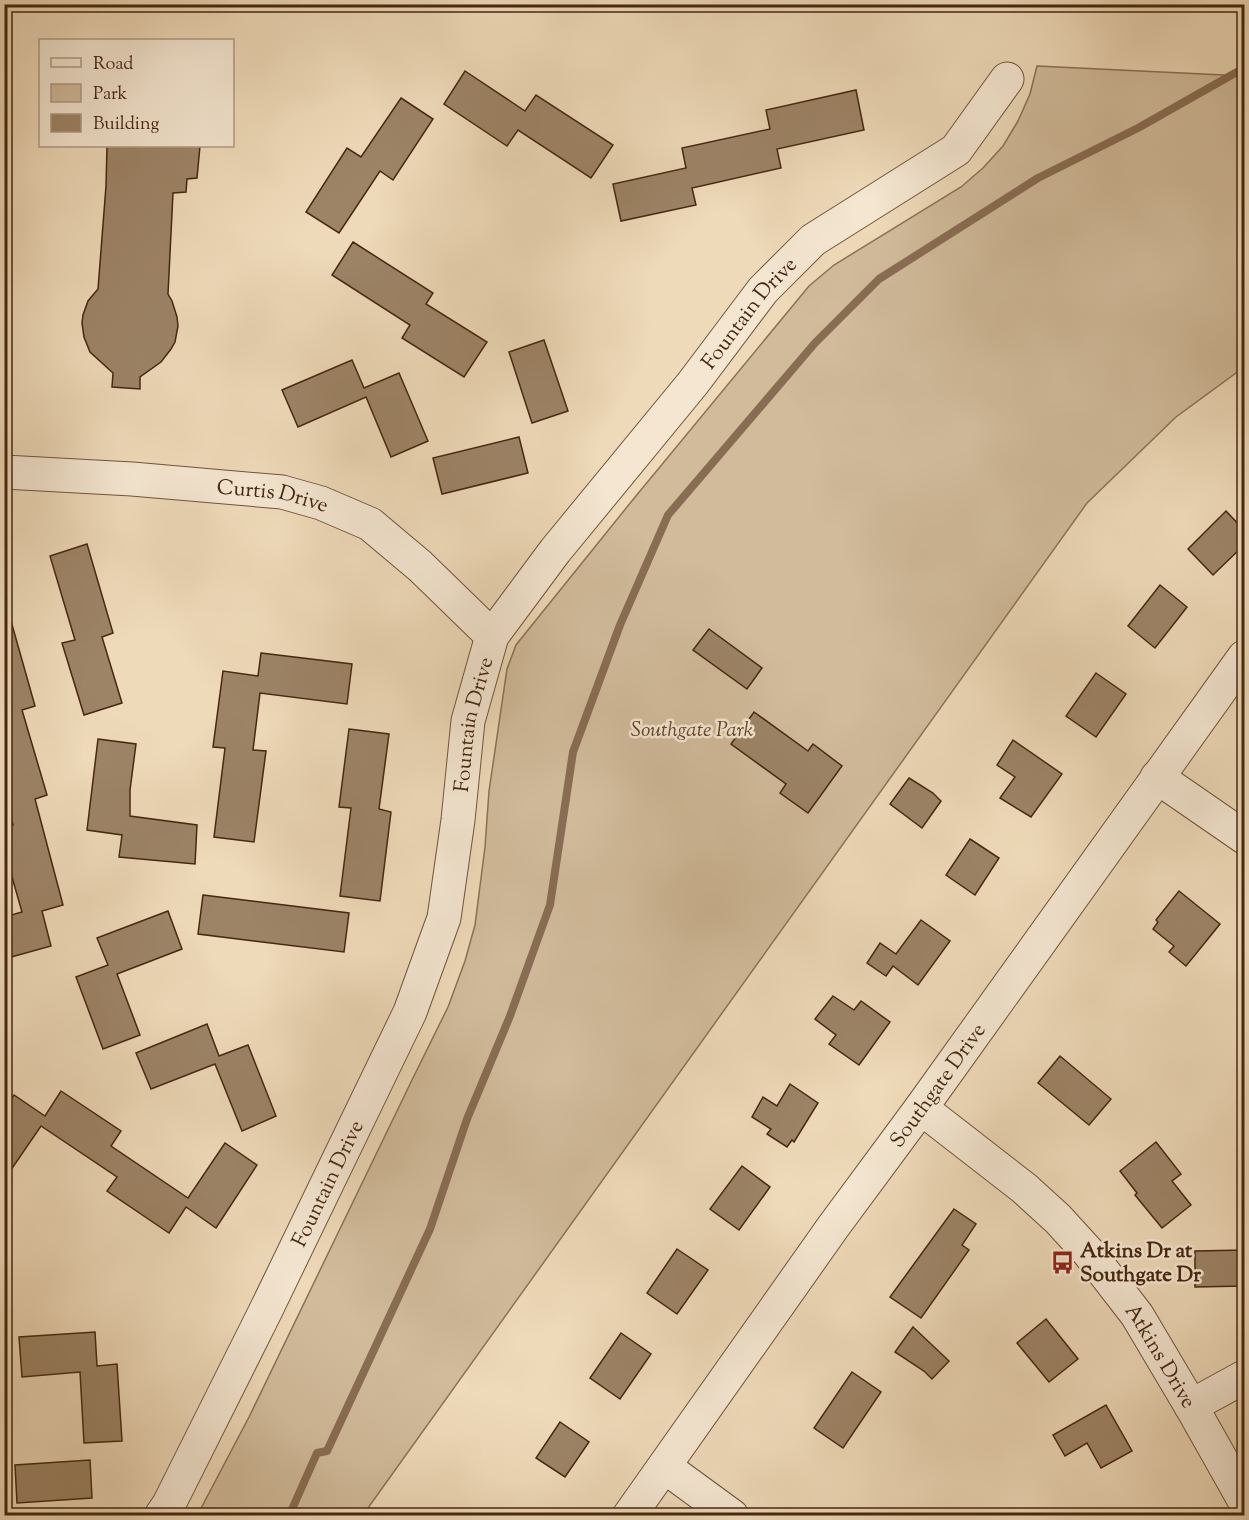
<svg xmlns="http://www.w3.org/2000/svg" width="1249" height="1520" viewBox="0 0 1249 1520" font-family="'Sorts Mill Goudy',serif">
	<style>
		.green { fill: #d1bb9b; stroke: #8c7156; stroke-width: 1.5 }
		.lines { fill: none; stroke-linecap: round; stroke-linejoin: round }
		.stream { stroke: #896d53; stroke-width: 8 }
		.building { fill: #9d8467; stroke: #462710; stroke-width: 1.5 }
		.street-casing { stroke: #70543a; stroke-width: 35 }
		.street { stroke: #f4e6d1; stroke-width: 33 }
		.labels { text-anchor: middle; stroke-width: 5; stroke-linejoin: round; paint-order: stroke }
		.street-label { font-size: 21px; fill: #462710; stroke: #f4e6d1 }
		.park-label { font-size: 21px; font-style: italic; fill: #62452c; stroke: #f4e6d1 }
		.poi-label { font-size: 21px; font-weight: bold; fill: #462710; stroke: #f4e6d1; text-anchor: start }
	</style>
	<rect width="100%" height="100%" fill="#eed9b8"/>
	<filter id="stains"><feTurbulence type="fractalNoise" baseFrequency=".00333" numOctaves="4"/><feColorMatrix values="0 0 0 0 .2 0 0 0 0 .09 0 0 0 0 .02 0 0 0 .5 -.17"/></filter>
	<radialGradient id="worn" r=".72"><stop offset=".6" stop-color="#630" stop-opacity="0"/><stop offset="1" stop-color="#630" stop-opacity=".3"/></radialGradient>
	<path class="green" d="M1037,66l207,10v291l-68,50 -89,86 -724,1012 -166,1 52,-99 162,-335 37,-75 17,-46 10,-36 10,-78 4,-56 18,-122 9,-24 115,-143 178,-216 25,-21 127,-78 22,-19 20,-22 15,-25 12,-27z"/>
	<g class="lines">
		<path class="stream" d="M289,1516l28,-63 10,-2 103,-222 37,-110 43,-103 40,-111 23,-153 47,-127 48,-110 147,-172 64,-64 159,-101 100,-50 106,-60"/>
	</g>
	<g class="building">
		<path d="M465,71l60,40 11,-16 77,50 -22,33 -73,-48 -11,16 -63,-42z"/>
		<path d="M856,90l8,40 -87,19 4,19 -89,20 4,17 -75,16 -8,-37 73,-16 -4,-20 88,-19 -4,-19z"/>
		<path d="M401,98l32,21 -40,61 -13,-9 -41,62 -33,-21 41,-64 14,9z"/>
		<path d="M107,146h93l-3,32 -10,1 -1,13 -13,1 -5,101 4,7 5,16 1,9 -3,16 -4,7 -10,13 -21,15v12l-28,-2 1,-14 -23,-21 -6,-15 -2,-14 1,-8 5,-14 10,-12 8,-103z"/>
		<path d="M353,242l80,51 -7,11 61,38 -23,35 -62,-39 8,-13 -78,-50z"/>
		<path d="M544,340l24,71 -36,12 -23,-71z"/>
		<path d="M352,360l12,28 35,-15 29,68 -37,16 -25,-60 -68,30 -16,-37z"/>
		<path d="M519,437l9,36 -86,21 -9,-36z"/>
		<path d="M1226,511l19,20v13l-32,31 -25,-26z"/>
		<path d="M87,544l26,89 -11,4 20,66 -38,12 -22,-72 13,-3 -25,-84z"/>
		<path d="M1160,585l27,22 -32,41 -27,-22z"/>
		<path d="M11,621l24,85 -13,4 25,85 -12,4 28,106 -21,6 9,35 -47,13v-42l18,-5 -18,-63v-22l9,-2 -9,-31v-172z"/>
		<path d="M709,629l53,39 -15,21 -54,-39z"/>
		<path d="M261,653l91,11 -5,40 -87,-11 -7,57 13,1 -12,91 -40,-5 11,-89 -12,-1 10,-76 35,5z"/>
		<path d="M1096,673l30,21 -30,43 -30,-21z"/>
		<path d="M754,712l54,39 5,-7 29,22 -34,47 -28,-20 6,-9 -55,-40z"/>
		<path d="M349,729l40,5 -10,75 12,3 -11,89 -40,-5 11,-88 -12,-1z"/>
		<path d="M98,739l38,5 -6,46v26l67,9 -2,39 -76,-7 3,-22 -35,-5z"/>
		<path d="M1013,740l49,34 -31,43 -31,-19 15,-21 -18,-12z"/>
		<path d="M909,778l24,15 8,8 -19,27 -32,-24z"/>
		<path d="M970,839l29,19 -24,37 -29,-20z"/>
		<path d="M1179,891l41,33 -34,42 -17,-14 5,-6 -21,-17 5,-7 -2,-2z"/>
		<path d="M203,895l146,18 -5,39 -146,-18z"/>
		<path d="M168,911l14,38 -65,25 23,61 -37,14 -27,-72 32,-12 -11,-27z"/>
		<path d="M921,920l29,21 -32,44 -25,-19 -7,10 -19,-13 13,-20 16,11z"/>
		<path d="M833,996l21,14 7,-9 29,21 -31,43 -30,-21 7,-9 -21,-16z"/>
		<path d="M207,1024l12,32 29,-11 28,71 -34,15 -27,-67 -64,25 -15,-36z"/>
		<path d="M1060,1056l51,43 -22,26 -51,-42z"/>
		<path d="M790,1084l28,19 -24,39 -2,-2 -5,7 -20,-13 4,-5 -19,-12 11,-20 14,9z"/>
		<path d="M61,1091l60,40 -10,15 77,52 37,-55 32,22 -41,63 -30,-21 -17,26 -62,-42 10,-14 -76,-51 -37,54v-71l10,-14 31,21z"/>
		<path d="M1156,1142l25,32 -9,7 19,24 -29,23 -27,-33 2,-2 -17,-22z"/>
		<path d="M742,1166l28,21 -31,43 -29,-21z"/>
		<path d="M954,1209l22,15 -14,21 7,5 -48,68 -31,-21z"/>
		<path d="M677,1249l31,21 -31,44 -30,-21z"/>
		<path d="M1245,1250v36l-50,1v-36z"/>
		<path d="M1046,1319l32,40 -29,23 -32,-39z"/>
		<path d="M913,1327l36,34 -17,18 -8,-8 -29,-19z"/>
		<path d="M95,1332l2,34 20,-2 5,77 -38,2 -4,-71 -58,5 -3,-40z"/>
		<path d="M621,1333l30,21 -31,45 -30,-21z"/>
		<path d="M852,1372l29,20 -38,56 -29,-20z"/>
		<path d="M1106,1405l26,46 -31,17 -14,-25 -22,13 -12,-21z"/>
		<path d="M560,1422l29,20 -24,35 -29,-19z"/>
		<path d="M90,1460l2,38 -75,5 -2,-38z"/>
	</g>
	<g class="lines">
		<defs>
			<g id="street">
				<path id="s1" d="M4,472l128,7 150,13 39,11 49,21 50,42 72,70"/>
				<path d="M1157,777l87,60"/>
				<path id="s2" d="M921,1108l103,80 34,31 31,34 48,62 54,91 53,94"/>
				<path d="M1191,1406l53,-29"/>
				<path d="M665,1467l67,49"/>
				<path id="s3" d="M161,1516l8,-12 97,-194 144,-298 34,-94 14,-98 10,-99 24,-85 63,-85 138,-168 70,-93 50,-50 143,-90 51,-71"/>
				<path id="s4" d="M629,1516l204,-289 88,-119 323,-451"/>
			</g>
		</defs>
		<use href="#street" class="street-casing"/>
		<use href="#street" class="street"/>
	</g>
	<defs>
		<symbol id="bus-bare" viewBox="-9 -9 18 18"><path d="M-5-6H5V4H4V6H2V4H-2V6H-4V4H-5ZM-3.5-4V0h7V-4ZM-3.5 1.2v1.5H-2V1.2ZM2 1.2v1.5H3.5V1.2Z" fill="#8f2418" stroke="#f4e6d1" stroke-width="2.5" paint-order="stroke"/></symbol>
	</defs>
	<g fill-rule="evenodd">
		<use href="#bus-bare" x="1046" y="1246" width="33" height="33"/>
	</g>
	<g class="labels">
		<g class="street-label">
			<text dy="7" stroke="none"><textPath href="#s3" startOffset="1362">Fountain Drive</textPath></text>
			<text dy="7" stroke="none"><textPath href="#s1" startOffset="270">Curtis Drive</textPath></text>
			<text dy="7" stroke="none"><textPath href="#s3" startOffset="858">Fountain Drive</textPath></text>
			<text dy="7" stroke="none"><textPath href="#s4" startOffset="530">Southgate Drive</textPath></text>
			<text dy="7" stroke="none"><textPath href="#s3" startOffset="372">Fountain Drive</textPath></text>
			<text dy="7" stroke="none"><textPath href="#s2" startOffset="348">Atkins Drive</textPath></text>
		</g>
		<g class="park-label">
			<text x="692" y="736">Southgate Park</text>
		</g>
		<g class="poi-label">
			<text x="1080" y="1257">Atkins Dr at<tspan x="1080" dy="24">Southgate Dr</tspan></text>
		</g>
	</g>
	<rect width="1249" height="1520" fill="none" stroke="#eed9b8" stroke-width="24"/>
	<rect x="6" y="6" width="1237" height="1508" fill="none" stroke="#462710" stroke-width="3"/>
	<rect x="12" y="12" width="1225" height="1496" fill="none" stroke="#462710" stroke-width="1.5"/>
	<rect x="39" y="39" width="195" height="108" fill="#f4e6d1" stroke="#ae9a84" stroke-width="1.5"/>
	<rect x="51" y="58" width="30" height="9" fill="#f4e6d1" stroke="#ae9a84" stroke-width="1.5"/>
	<text x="93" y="69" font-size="18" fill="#462710">Road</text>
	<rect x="51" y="84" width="30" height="18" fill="#d1bb9b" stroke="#ae9a84" stroke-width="1.5"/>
	<text x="93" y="99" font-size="18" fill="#462710">Park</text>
	<rect x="51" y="114" width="30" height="18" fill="#9d8467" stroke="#ae9a84" stroke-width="1.5"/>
	<text x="93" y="129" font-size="18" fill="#462710">Building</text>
	<rect width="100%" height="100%" filter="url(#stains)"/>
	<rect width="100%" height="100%" fill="url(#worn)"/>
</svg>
